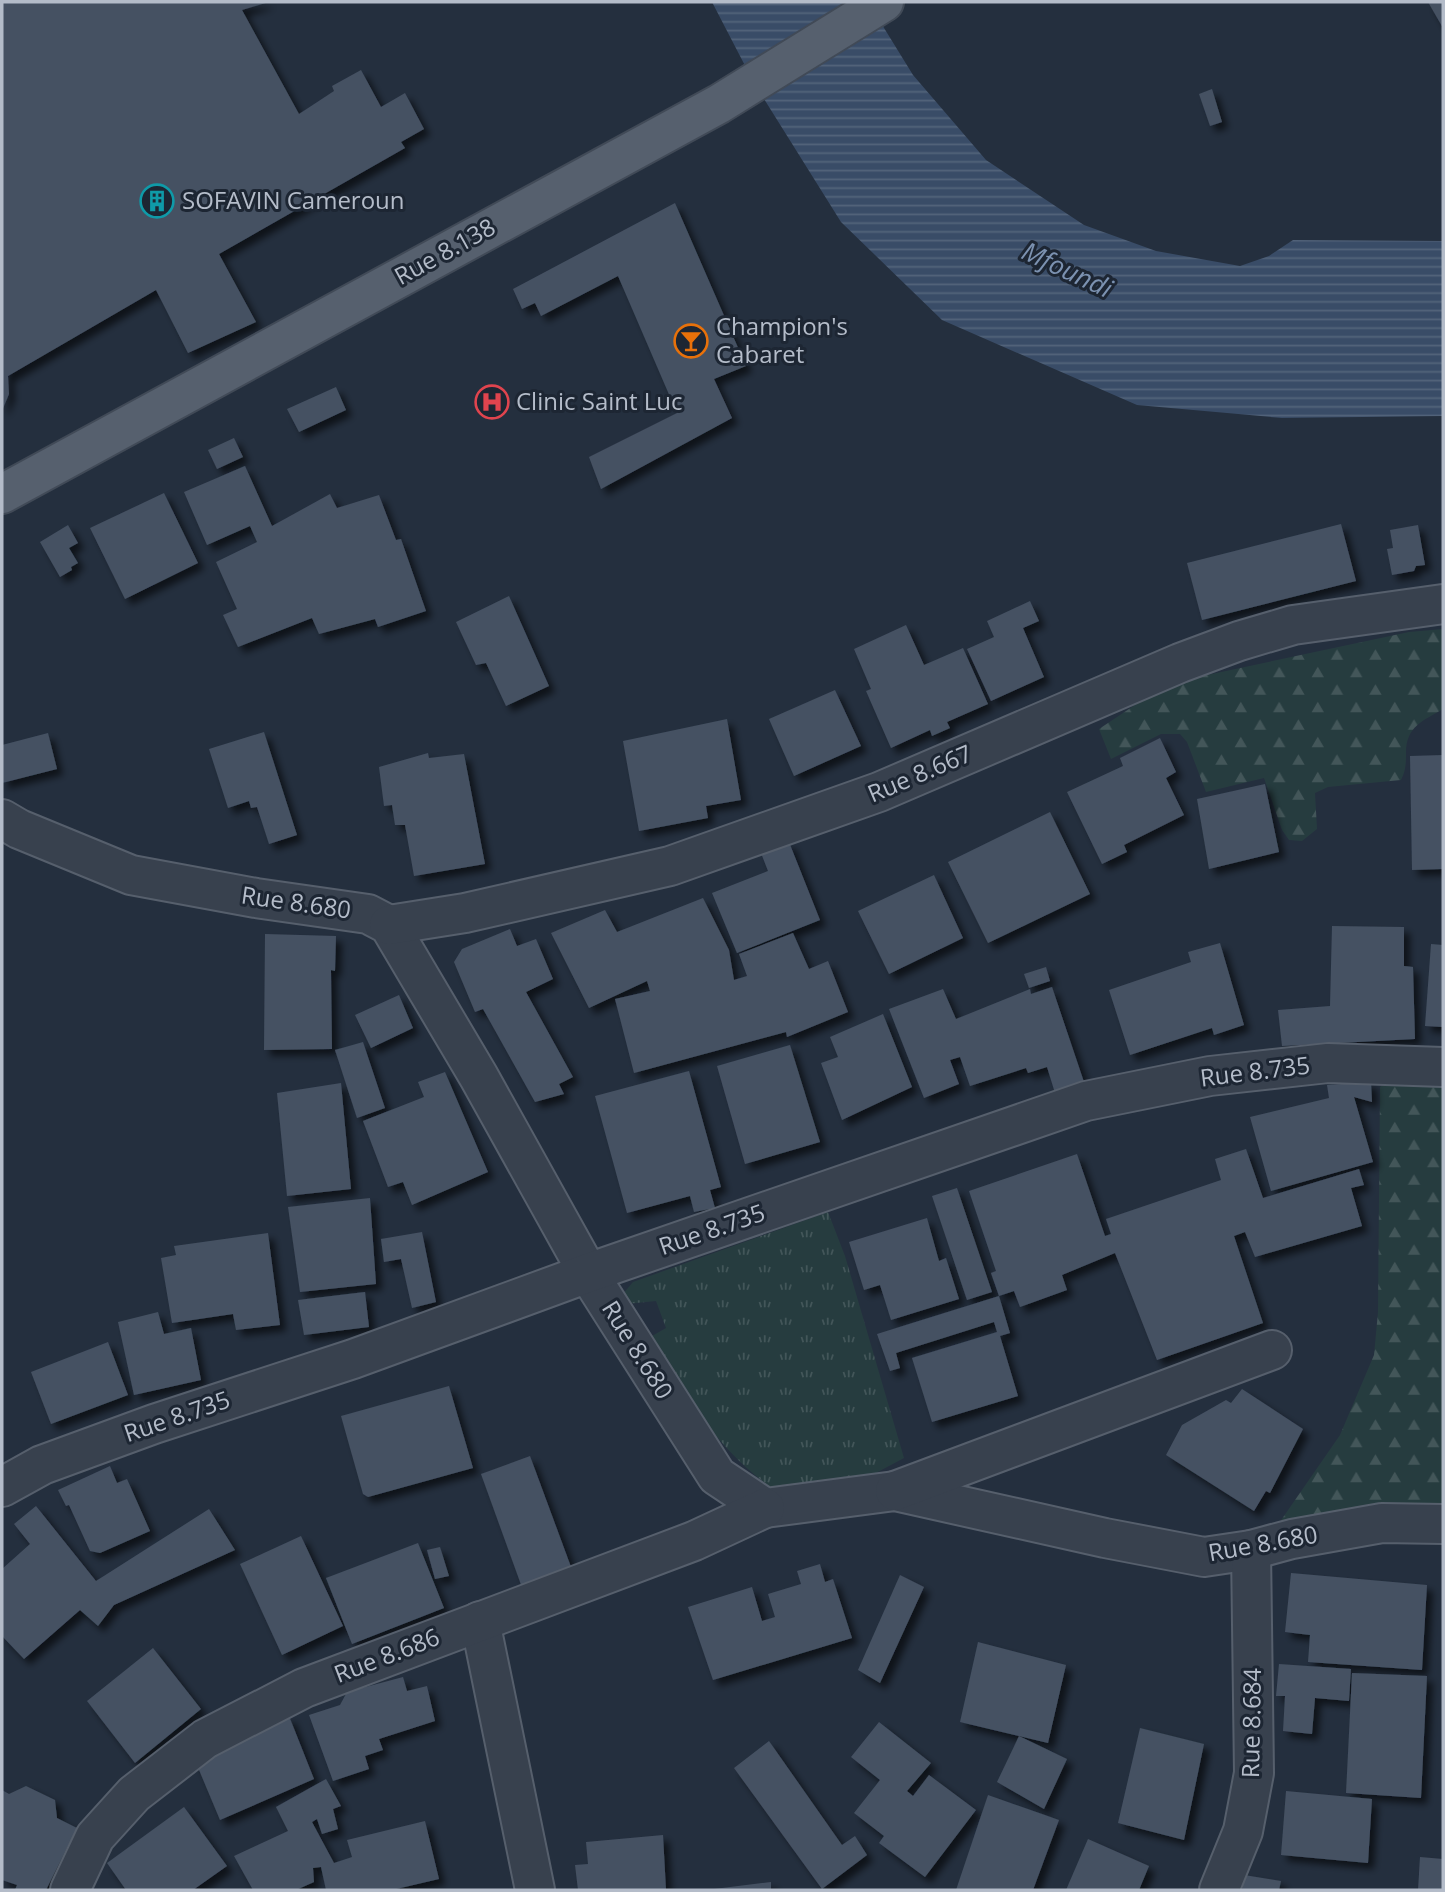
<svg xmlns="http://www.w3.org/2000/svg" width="1445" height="1892" viewBox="0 0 1445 1892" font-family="'Open Sans',sans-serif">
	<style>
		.grass { fill: url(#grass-tufts) }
		.forest { fill: url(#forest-firs) }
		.water { fill: url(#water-rules) }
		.building { fill: #455162; filter: url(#shadow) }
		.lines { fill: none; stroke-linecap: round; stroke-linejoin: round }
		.minor-casing { stroke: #565f6c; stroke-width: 42 }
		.major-casing { stroke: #414a57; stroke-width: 42 }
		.minor { stroke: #38414e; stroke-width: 38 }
		.major { stroke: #56606e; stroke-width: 38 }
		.labels { text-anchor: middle; stroke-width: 6; stroke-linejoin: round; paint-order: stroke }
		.poi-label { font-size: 24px; fill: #b4bcc9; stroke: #1d2633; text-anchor: start }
		.street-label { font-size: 24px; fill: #b4bcc9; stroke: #1d2633 }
		.water-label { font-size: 26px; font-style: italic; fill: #7c92b1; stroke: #1d2633 }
	</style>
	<defs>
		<pattern id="grass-tufts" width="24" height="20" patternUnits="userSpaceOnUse" patternTransform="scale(1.75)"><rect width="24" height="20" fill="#263c3f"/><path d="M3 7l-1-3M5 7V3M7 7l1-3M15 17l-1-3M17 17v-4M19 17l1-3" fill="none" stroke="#435659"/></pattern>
		<pattern id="forest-firs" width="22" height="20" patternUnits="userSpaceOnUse" patternTransform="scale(1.75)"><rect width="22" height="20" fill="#263c3f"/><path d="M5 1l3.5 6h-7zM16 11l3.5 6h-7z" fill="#435659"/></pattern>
		<pattern id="water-rules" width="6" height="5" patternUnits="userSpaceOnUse" patternTransform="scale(1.75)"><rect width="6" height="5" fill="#394c67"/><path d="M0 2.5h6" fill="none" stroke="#53647b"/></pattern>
		<filter id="shadow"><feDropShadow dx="6" dy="6" stdDeviation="3.5" flood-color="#0009"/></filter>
	</defs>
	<rect width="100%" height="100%" fill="#242f3e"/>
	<path class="grass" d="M828,1212l17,44 59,202 -45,24 -86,7c-54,-38 -90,-96 -128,-149l21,-12 -10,-27 -30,3 -4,-9 11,-13z"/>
	<g class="forest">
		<path d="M1443,629v80c-20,12 -37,17 -37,44 0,10 0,17 -5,27l-73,7 -13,6 2,36 -15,12 -13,-1 -7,-10 -18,-52 -58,14 -19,-50 -7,-8h-19l-50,25 -12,-30 39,-26 55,-25 216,-46z"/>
		<path d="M1390,1079l53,9v443l-177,11 74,-107 34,-80 4,-43 2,-225z"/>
	</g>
	<path class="water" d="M712,2h156l45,73 73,85 98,65 72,26 84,15 29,-10 24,-16 150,1v175l-161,2 -145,-13 -195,-85 -101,-98 -87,-139z"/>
	<g class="building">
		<path d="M2,2h267l-27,8 57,104 35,-23 -2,-5 29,-16 20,37 24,-14 19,36 -23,13 4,6 -186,106 37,68 -68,31 -32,-63 -148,86 1,18 -7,17z"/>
		<path d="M1428,2h15v26z"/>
		<path d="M1212,89l10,33 -12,4 -11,-32z"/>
		<path d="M675,203l71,163 -32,13 18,39 -131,71 -12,-32 88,-44 -59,-137 -77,40 -6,-13 -13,6 -9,-20z"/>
		<path d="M336,387l10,23 -47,22 -12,-23z"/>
		<path d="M234,438l9,19 -26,12 -9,-19z"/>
		<path d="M245,466l27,60 58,-32 7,14 42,-13 17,45 5,-1 25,72 -48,16 -3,-8 -56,15 -7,-16 -74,29 -15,-32 14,-6 -21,-47 41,-20 -7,-16 -43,19 -23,-53z"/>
		<path d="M164,493l34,70 -73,36 -35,-71z"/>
		<path d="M1341,524l15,57 -154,39 -15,-57z"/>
		<path d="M68,525l10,18 -9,5 9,15 -7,4 1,3 -12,7 -20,-35z"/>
		<path d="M1418,525l7,40 -9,1 -2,5 -22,4 -5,-26 6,-1 -3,-18z"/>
		<path d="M509,596l40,90 -43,20 -20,-43 -10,2 -20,-43z"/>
		<path d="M1030,601l9,20 -16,7 21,49 -53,24 -24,-52 27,-12 -7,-16z"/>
		<path d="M906,625l18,40 39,-17 25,56 -41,18 3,6 -18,8 -2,-6 -39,18 -25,-57 5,-2 -17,-40z"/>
		<path d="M835,690l26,56 -67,30 -25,-57z"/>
		<path d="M727,719l14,81 -35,6 2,12 -69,13 -16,-90z"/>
		<path d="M264,732l33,103 -28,9 -12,-37 -6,1 -2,-7 -21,7 -19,-59z"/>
		<path d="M48,733l9,36 -55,14v-38z"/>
		<path d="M1160,738l16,34 -10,6 18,37 -60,30 3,7 -25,12 -35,-72 56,-26 -3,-8z"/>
		<path d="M428,753l1,5 35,-4 21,110 -71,12 -9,-51h-10l-3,-20 -8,1 -5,-39z"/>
		<path d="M1443,755v114l-31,1 -2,-114z"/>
		<path d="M1265,784l14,68 -70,17 -12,-70z"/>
		<path d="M1050,812l40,82 -102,49 -40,-81z"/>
		<path d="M789,842l31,78 -83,33 -25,-60 56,-22 -7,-18z"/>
		<path d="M934,875l29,63 -74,36 -31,-63z"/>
		<path d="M703,898l26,52 5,30 13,-4 -8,-22 54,-21 16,36 19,-8 20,51 -61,25 -1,-5 -152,41 -19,-74 35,-8 -3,-10 -58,27 -38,-75 54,-23 12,22z"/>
		<path d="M1332,926l72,1v39l9,1 2,72 -133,7 -4,-36 52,-4z"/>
		<path d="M510,929l7,17 19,-7 17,40 -27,13 47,85 -14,7 5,10 -29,8 -52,-93 -8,3 -21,-50 8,-13z"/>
		<path d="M265,934l71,2 -1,35 -4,-1 1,79 -68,1z"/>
		<path d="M1220,943l24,82 -30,10 -2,-7 -82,27 -21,-65 82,-28 -3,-10z"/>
		<path d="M1431,944l12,1v82l-18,-1z"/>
		<path d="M1046,967l4,14 -21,7 -5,-14z"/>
		<path d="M1052,987l32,95 -29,11 -8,-26 -19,6 -2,-5 -56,18 -10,-29 -10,3 9,24 -35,14 -35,-89 54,-20 13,30 74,-30 1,5z"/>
		<path d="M399,995l14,33 -42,20 -16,-33z"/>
		<path d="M883,1014l29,73 -70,33 -21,-57 17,-6 -8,-20z"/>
		<path d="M363,1042l22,66 -28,10 -22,-68z"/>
		<path d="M790,1045l30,97 -75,22 -28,-98z"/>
		<path d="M689,1071l32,116 -11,3 5,18 -21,4 -4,-16 -63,17 -32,-117z"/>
		<path d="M445,1072l43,100 -76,33 -9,-23 -15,5 -25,-66 61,-24 -6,-15z"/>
		<path d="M1371,1082l1,20 -18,-5 19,65 -102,29 -21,-74 79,-19 -2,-13z"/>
		<path d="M341,1083l10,106 -64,7 -10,-103z"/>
		<path d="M1246,1149l17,49 96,-29 5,16 -13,3 11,38 -107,31 -10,-25 -11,4 29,87 -106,37 -42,-107 -53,22 5,15 -47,17 -6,-16 -15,5 -8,-23 5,-2 -27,-80 108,-37 28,82 6,-2 -5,-15 115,-39 -6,-21z"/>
		<path d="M957,1188l35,104 -25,8 -35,-104z"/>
		<path d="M370,1198l6,86 -76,8 -12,-85z"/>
		<path d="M927,1218l12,43 7,-3 13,41 -68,21 -11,-35 -16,5 -15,-48z"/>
		<path d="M422,1232l14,70 -24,6 -11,-49 -17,3 -3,-23z"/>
		<path d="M268,1233l12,92 -44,5 -3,-16 -61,9 -11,-65 15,-3 -2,-9z"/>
		<path d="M365,1292l4,35 -65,8 -6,-35z"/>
		<path d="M999,1296l11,37 -10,3 18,60 -86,26 -20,-64 85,-26 -3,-10 -98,31 4,15 -10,3 -13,-37z"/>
		<path d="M158,1312l6,22 27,-6 10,52 -67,15 -16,-73z"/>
		<path d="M108,1342l20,53 -77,29 -20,-52z"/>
		<path d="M449,1386l24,82 -105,29 -5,-3 -22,-78z"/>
		<path d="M1242,1389l61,40 -33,64 -4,-2 -12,20 -88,-56 16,-30 44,-25 5,3z"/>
		<path d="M530,1456l44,119 -50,18 -43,-119z"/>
		<path d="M110,1466l7,17 10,-4 23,52 -50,22 -10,-2 -21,-46 -3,1 -8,-16z"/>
		<path d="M36,1506l60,75 113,-72 26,41 -121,55 -16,21 -18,-16 -56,49 -22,-23v-67l28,-25 -16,-20z"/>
		<path d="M301,1536l42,90 -61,29 -42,-91z"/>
		<path d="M418,1543l26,65 -92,36 -26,-66z"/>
		<path d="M440,1547l9,29 -14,3 -8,-29z"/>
		<path d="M820,1564l5,18 8,-3 19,59 -139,42 -25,-73 64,-20 10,34 13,-4 -7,-23 33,-10 -4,-13z"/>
		<path d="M1291,1573l136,12 -5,85 -114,-8 2,-27 -25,-3z"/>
		<path d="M900,1575l24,12 -44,96 -22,-13z"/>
		<path d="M978,1642l88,23 -18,78 -88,-21z"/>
		<path d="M153,1648l48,61 -66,54 -48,-62z"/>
		<path d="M1279,1664l72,5 -2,32 -34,-3 -3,36 -29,-3 2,-35h-9z"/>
		<path d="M1352,1673l75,3 -6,122 -75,-5z"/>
		<path d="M403,1677l4,14 20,-5 8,35 -56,18 4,11 -18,6 4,13 -36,12 -24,-66 31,-10 7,-13z"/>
		<path d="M289,1716l25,63 -94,41 -26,-62z"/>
		<path d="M879,1722l52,41 -24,28 6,5 16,-21 47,35 -51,67 -46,-34 5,-7 -30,-23 26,-33 -29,-23z"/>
		<path d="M1140,1728l64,16 -20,96 -66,-17z"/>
		<path d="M1019,1736l48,23 -23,50 -47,-27z"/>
		<path d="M769,1741l73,104 13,-9 12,19 -45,34 -88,-121z"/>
		<path d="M326,1779l15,27 -8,3 5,20 -16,5 -5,-15 -5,3 22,41 18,-6 -5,-17 78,-19 14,58 -47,11h-66l-5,-23 -8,1 1,14 -18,8h-43l-19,-34 54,-25 -12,-24z"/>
		<path d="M26,1786l29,14 2,18 20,10 -31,62h-31l2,-5 -15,-5v-90l7,4z"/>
		<path d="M1286,1791l86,8 -4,64 -87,-8z"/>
		<path d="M988,1795l71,25 -26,70h-77z"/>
		<path d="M184,1807l43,59 -34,24h-67l-19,-27z"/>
		<path d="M663,1835l3,55h-88l-3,-25 13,-1 -2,-22z"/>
		<path d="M1088,1839l61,27 -10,24h-73z"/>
		<path d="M1420,1857l23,2v31h-25z"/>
		<path d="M1244,1875l37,6 -2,9h-37z"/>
		<path d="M771,1882v8h-57v-1z"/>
	</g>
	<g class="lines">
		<defs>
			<g id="minor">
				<path d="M2,819l17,10 112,46 125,23 112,16 21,11 90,152 109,196 129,203 48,32 130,-17 210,47 99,19 47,-7 41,-11 90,-16 61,1"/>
				<path d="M389,925l76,-12 205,-47 209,-74 301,-129 59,-22 54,-16 150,-21"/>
				<path d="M2,1487l40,-22 112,-41 199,-65 235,-86 498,-172 124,-25 118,-13 115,4"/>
				<path d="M895,1491l377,-141"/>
				<path d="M480,1621l55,269"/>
				<path d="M70,1890l25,-53 39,-43 71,-55 99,-51 390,-147 71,-33"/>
				<path d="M1219,1890l24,-59 11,-58 -3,-223"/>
			</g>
			<path id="major" d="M2,494l717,-390 165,-102"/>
		</defs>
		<use href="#minor" class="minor-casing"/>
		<use href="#major" class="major-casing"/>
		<use href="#minor" class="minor"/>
		<use href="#major" class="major"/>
	</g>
	<defs>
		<symbol id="building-ring" viewBox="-11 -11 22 22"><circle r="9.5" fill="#1d2633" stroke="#0f9aa8" stroke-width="1.5"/><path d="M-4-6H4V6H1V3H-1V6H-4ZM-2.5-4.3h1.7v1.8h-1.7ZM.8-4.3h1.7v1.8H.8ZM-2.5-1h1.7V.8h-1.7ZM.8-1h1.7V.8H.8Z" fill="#0f9aa8"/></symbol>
		<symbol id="bar-ring" viewBox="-11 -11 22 22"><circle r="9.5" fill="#1d2633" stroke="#e8710a" stroke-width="1.5"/><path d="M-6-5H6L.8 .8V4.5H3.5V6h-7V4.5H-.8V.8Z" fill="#e8710a"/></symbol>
		<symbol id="hospital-ring" viewBox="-11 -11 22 22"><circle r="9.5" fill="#1d2633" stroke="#e0444e" stroke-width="1.5"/><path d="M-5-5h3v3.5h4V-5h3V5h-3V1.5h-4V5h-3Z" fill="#e0444e"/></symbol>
	</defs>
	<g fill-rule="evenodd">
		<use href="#building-ring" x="138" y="182" width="38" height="38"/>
		<use href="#bar-ring" x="672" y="322" width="38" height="38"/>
		<use href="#hospital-ring" x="473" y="383" width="38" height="38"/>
	</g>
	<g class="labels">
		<g class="poi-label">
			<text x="182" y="209">SOFAVIN Cameroun</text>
			<text x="716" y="335">Champion's<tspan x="716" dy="28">Cabaret</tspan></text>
			<text x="516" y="410">Clinic Saint Luc</text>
		</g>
		<g class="street-label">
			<text transform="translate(445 252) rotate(-29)" y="8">Rue 8.138</text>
			<text transform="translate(920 774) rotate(-23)" y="8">Rue 8.667</text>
			<text transform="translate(296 903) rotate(8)" y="8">Rue 8.680</text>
			<text transform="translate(1255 1072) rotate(-7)" y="8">Rue 8.735</text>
			<text transform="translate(712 1230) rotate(-19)" y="8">Rue 8.735</text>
			<text transform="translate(637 1350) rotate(58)" y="8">Rue 8.680</text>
			<text transform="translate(177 1417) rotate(-19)" y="8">Rue 8.735</text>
			<text transform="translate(1263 1544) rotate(-10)" y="8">Rue 8.680</text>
			<text transform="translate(387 1656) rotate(-21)" y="8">Rue 8.686</text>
			<text transform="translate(1252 1723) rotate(-89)" y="8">Rue 8.684</text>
		</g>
		<g class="water-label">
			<text transform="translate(1067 270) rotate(25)" y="9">Mfoundi</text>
		</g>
	</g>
	<rect width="1445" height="1892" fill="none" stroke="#b4bcc9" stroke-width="7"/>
</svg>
